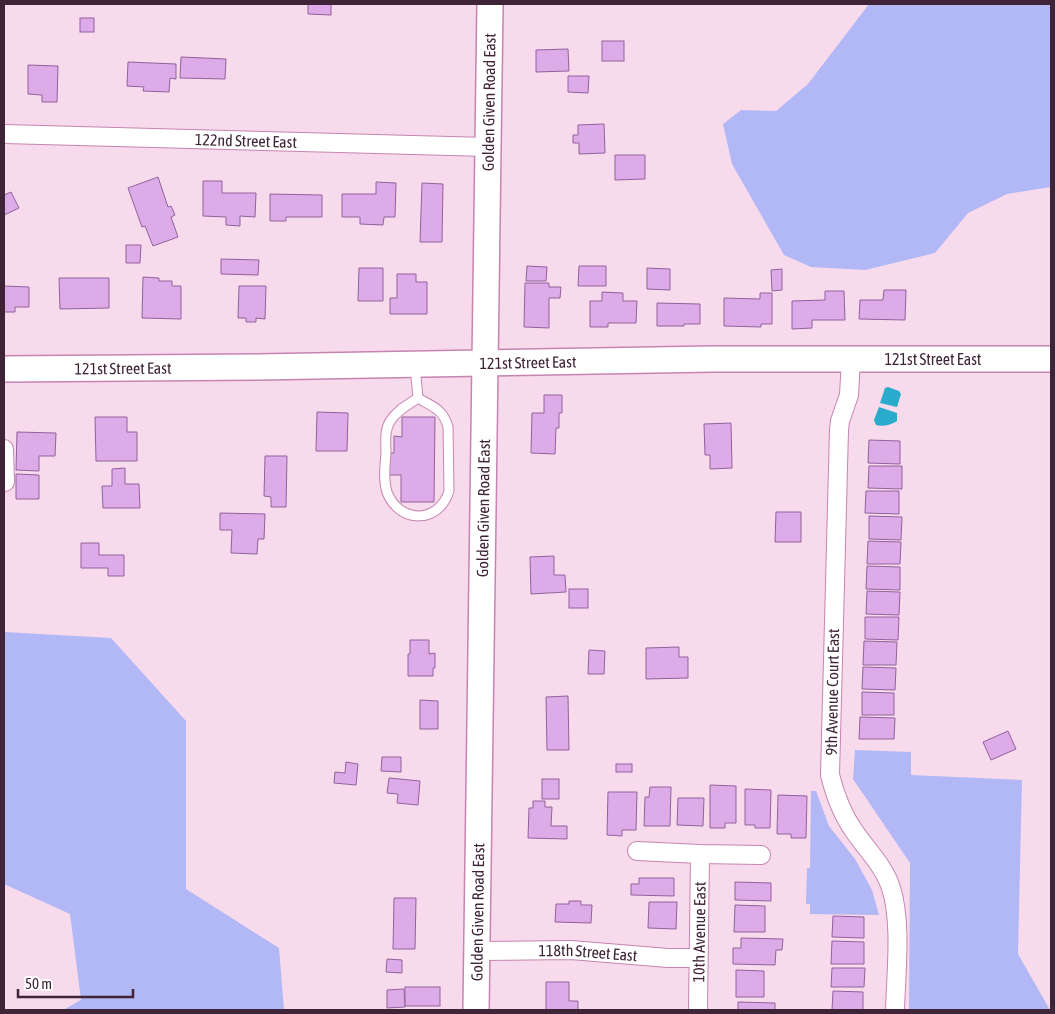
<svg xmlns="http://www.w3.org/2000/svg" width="1055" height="1014" viewBox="0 0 1055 1014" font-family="'Asap Condensed',sans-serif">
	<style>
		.green { fill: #b2b8f6 }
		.water { fill: #29abcc }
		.building { fill: #deabe9; stroke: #91629b }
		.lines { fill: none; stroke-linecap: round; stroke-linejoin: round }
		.lane-casing { stroke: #c784b1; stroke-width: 11 }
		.street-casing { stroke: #c784b1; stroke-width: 20 }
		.secondary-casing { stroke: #c784b1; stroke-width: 28 }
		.lane { stroke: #fff; stroke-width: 9 }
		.street { stroke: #fff; stroke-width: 18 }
		.secondary { stroke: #fff; stroke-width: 25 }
		.labels { text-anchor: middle; stroke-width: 4; stroke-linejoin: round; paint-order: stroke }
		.street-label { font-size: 16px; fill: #3f2336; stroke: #fff }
	</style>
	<rect width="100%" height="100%" fill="#f7daec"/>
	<g class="green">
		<path d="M869,4h182v183l-44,7 -39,19 -33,40 -70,17 -54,-3 -27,-12 -52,-91 -9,-40 18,-14 35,1 32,-27z"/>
		<path d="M4,632l107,6 75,83v168l93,59 5,62h-221l18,-10 -11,-86 -66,-30z"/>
		<path d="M855,750l56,2v23l111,5 -4,174 32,56h-141l1,-147 -57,-84z"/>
		<path d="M811,791h5l13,35 26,33 17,31 7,25 -69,-1v-10h-4l1,-36h3z"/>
	</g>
	<g class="water">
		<path d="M888,387l11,4 2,3 -4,13 -17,-4 5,-15z"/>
		<path d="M879,407l18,6v8c-6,4 -15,6 -21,4l-2,-5z"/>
	</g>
	<g class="building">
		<path d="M308,4h23v11l-23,-1z"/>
		<rect x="80" y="18" width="14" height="14"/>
		<rect x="602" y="41" width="22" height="20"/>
		<path d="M568,49l1,22 -33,1v-22z"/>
		<path d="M181,57l45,2 -1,20 -45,-1z"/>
		<path d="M128,62l48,2v15l-6,-1 -1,14 -26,-1 1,-4 -17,-1z"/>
		<path d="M28,65l30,1 -1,36h-15v-7l-14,-1z"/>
		<path d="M568,76h21l-1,17 -20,-1z"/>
		<path d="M604,124l1,29 -26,1v-11h-6v-8h5v-10z"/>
		<path d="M615,155h30v24l-30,1z"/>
		<path d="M158,177l10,30 3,-1 4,9 -4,2 7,20 -25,9 -8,-20 -3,1 -14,-39z"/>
		<path d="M203,181h19v12h34l-1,24 -15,-1v10l-14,-1v-8l-23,-1z"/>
		<path d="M376,182l20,1 -1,34h-11l-1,8 -23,-1v-7h-18v-23h34z"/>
		<path d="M422,183l21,1 -1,58h-22z"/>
		<path d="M11,192l8,16 -15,7v-20z"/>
		<path d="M270,194l52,1v22h-36v4h-16z"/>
		<path d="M126,245h15l-1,18h-14z"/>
		<path d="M221,259l38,1 -1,15 -37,-1z"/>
		<path d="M527,266l20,1 -1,14h-20z"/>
		<path d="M579,266h27v20h-28z"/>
		<path d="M359,268h24v33h-25z"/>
		<path d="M647,268l23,1v21l-23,-1z"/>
		<path d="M782,269v21l-10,1 -1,-21z"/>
		<path d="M397,274h19v8h11v32h-37v-16h7z"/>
		<path d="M143,277l16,1v3h13v5h9v33l-39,-1z"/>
		<path d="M59,278h50v30l-49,1z"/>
		<path d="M525,283h24v4h12l-1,11h-11v30l-25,-1z"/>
		<path d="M4,286l25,1v20h-14v5h-11z"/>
		<path d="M239,286h27l-1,33 -9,-1v4h-10v-4h-8z"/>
		<path d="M884,290h22l-1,30 -46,-1 1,-19h23z"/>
		<path d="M825,291h19l1,29h-33v8l-20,1v-28l33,-1z"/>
		<path d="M602,292l21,1v8h14l-1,22h-28v4h-18v-26h12z"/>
		<path d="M760,293h12v31h-11v3l-37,-1v-28l36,1z"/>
		<path d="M657,303l43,1v20h-16v2h-27z"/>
		<path d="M544,395h18v18h-3v15h-3l-1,26 -24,-1 1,-40h12z"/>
		<path d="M317,412l31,1 -1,38h-31z"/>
		<path d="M95,417h32v15h10v29h-41z"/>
		<path d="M402,417h33l-1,85h-33v-27h-13v-22h6v-17l8,1z"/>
		<path d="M731,423l1,45 -22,1v-14h-5l-1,-31z"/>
		<path d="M17,432l39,1 -1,23h-16v15l-23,-1z"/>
		<path d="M869,440l31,1v23l-32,-1z"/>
		<path d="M265,456h22l-1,51h-15v-10l-7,-1z"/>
		<path d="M869,466h33v23l-34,-1z"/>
		<path d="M125,468v16h14l1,24h-37l-1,-22h10v-17z"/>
		<path d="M16,474l23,1v24h-23z"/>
		<path d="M866,491h33v23l-34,-1z"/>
		<path d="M776,512h25v30h-26z"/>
		<path d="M220,513l45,1 -1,25h-6l-1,15 -26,-1 1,-23h-12z"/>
		<path d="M869,516l33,1 -1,23 -32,-1z"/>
		<path d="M868,541l33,1 -1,22h-33z"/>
		<path d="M81,543h18v12h25v21h-16v-8h-27z"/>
		<path d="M554,556v19h11l1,17 -35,2 -1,-37z"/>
		<path d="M867,566l33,1v23l-34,-1z"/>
		<rect x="569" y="589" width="19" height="19"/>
		<path d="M867,591l33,1 -1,23 -33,-1z"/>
		<path d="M865,617h34l-1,23 -33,-1z"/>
		<path d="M410,640h19v14l6,-1v15h-2v8h-25v-22h2z"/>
		<path d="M864,641l33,1 -1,23h-33z"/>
		<path d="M679,647v10h9v21l-42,1v-31z"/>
		<path d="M589,650l16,1 -1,23h-16z"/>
		<path d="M863,667l33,1 -1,22 -33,-1z"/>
		<path d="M862,692l32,1v22h-32z"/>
		<path d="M568,696l1,54h-22l-1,-53z"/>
		<path d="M420,700l18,1v28h-18z"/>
		<path d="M860,717l35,1 -1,21h-35z"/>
		<path d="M1008,731l8,18 -25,11 -8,-18z"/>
		<path d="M382,757h19v15l-20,-1z"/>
		<path d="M346,762l12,2 -2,21 -22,-2 1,-11 10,1z"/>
		<rect x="616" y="764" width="16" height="8"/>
		<path d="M389,778l31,3 -2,24 -21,-2 1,-9 -11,-1z"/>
		<rect x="542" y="779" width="17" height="20"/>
		<path d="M710,785l26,1v37h-11v5h-15z"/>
		<path d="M650,787h21l-1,39h-26l1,-29h4z"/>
		<path d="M745,789l26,1 -1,38h-15v-3h-10z"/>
		<path d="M608,792h29l-1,38h-14v6l-15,-1z"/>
		<path d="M778,795l29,1 -1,42h-15v-4h-14z"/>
		<path d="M678,798h26l-1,28 -26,-1z"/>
		<path d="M533,801h12v6h7l-1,19h16v13l-39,-1 1,-30h4z"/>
		<path d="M639,878h35v18l-43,-1v-11h8z"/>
		<path d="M735,882l36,1v18l-36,-1z"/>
		<path d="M394,898h22l-1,51h-22z"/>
		<path d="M569,901h12v4h11l-1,18 -36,-1 1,-18h13z"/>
		<path d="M649,902h28l-1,27 -28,-1z"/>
		<path d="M735,905l30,1v26h-31z"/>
		<path d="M833,916l31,1v21l-32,-1z"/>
		<path d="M741,938l42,1 -1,11h-6l-1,15 -42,-1v-16h8z"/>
		<path d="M832,941l32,1v22h-33z"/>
		<path d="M387,959l15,1v13l-16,-1z"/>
		<path d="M832,968h33l-1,19h-33z"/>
		<path d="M736,970l28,1v26h-28z"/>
		<path d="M546,982h23v19h9v9h-32z"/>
		<rect x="405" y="987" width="35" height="19"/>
		<path d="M404,989l1,18 -18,1v-18z"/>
		<path d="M833,991l30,1v18h-31z"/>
		<path d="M738,1002l37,1v7h-37z"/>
	</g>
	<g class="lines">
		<defs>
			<path id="lane" d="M415,366l3,32c15,9 25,11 30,29l1,64c-10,33 -50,33 -62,1 -4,-12 -2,-26 -1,-39 0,-11 -2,-24 5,-33 6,-10 17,-15 27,-22"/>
			<g id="street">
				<path id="s1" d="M4,134l484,13"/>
				<path d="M851,359l-2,36 -9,26 -1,9 -9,345c5,20 12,39 24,56 13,19 30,35 37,57 11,34 5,86 4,122"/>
				<path d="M4,449l1,33"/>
				<path d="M637,851l63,3 61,1"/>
				<path id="s2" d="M477,951l94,-1 97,8h30"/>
				<path id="s3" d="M698,1010l2,-156"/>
			</g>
			<g id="secondary">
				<path id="s4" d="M4,369l254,-2 454,-8h339"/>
				<path id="s5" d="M476,1010l14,-1006"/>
			</g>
		</defs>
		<use href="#lane" class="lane-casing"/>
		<use href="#street" class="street-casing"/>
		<use href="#secondary" class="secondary-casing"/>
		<use href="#lane" class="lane"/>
		<use href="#street" class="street"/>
		<use href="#secondary" class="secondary"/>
	</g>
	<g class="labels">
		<g class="street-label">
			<text dy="6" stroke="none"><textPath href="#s5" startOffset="908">Golden Given Road East</textPath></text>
			<text dy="6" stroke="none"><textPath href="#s1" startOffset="242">122nd Street East</textPath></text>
			<text dy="6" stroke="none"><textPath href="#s4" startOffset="929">121st Street East</textPath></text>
			<text dy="6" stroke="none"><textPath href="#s4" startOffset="524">121st Street East</textPath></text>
			<text dy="6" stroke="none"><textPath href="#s4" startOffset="119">121st Street East</textPath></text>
			<text dy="6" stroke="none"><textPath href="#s5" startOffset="502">Golden Given Road East</textPath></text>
			<text transform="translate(832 692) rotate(-89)" y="6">9th Avenue Court East</text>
			<text dy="6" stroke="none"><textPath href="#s5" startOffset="98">Golden Given Road East</textPath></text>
			<text dy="6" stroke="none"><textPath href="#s3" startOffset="78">10th Avenue East</textPath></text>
			<text dy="6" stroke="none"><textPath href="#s2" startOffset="111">118th Street East</textPath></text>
		</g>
	</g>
	<rect width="1055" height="1014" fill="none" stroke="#3f2336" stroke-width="10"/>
	<path d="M18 989v8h115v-8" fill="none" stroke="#3f2336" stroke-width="2.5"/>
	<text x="25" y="989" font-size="15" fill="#3f2336" stroke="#ffffff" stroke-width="4" paint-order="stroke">50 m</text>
</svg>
